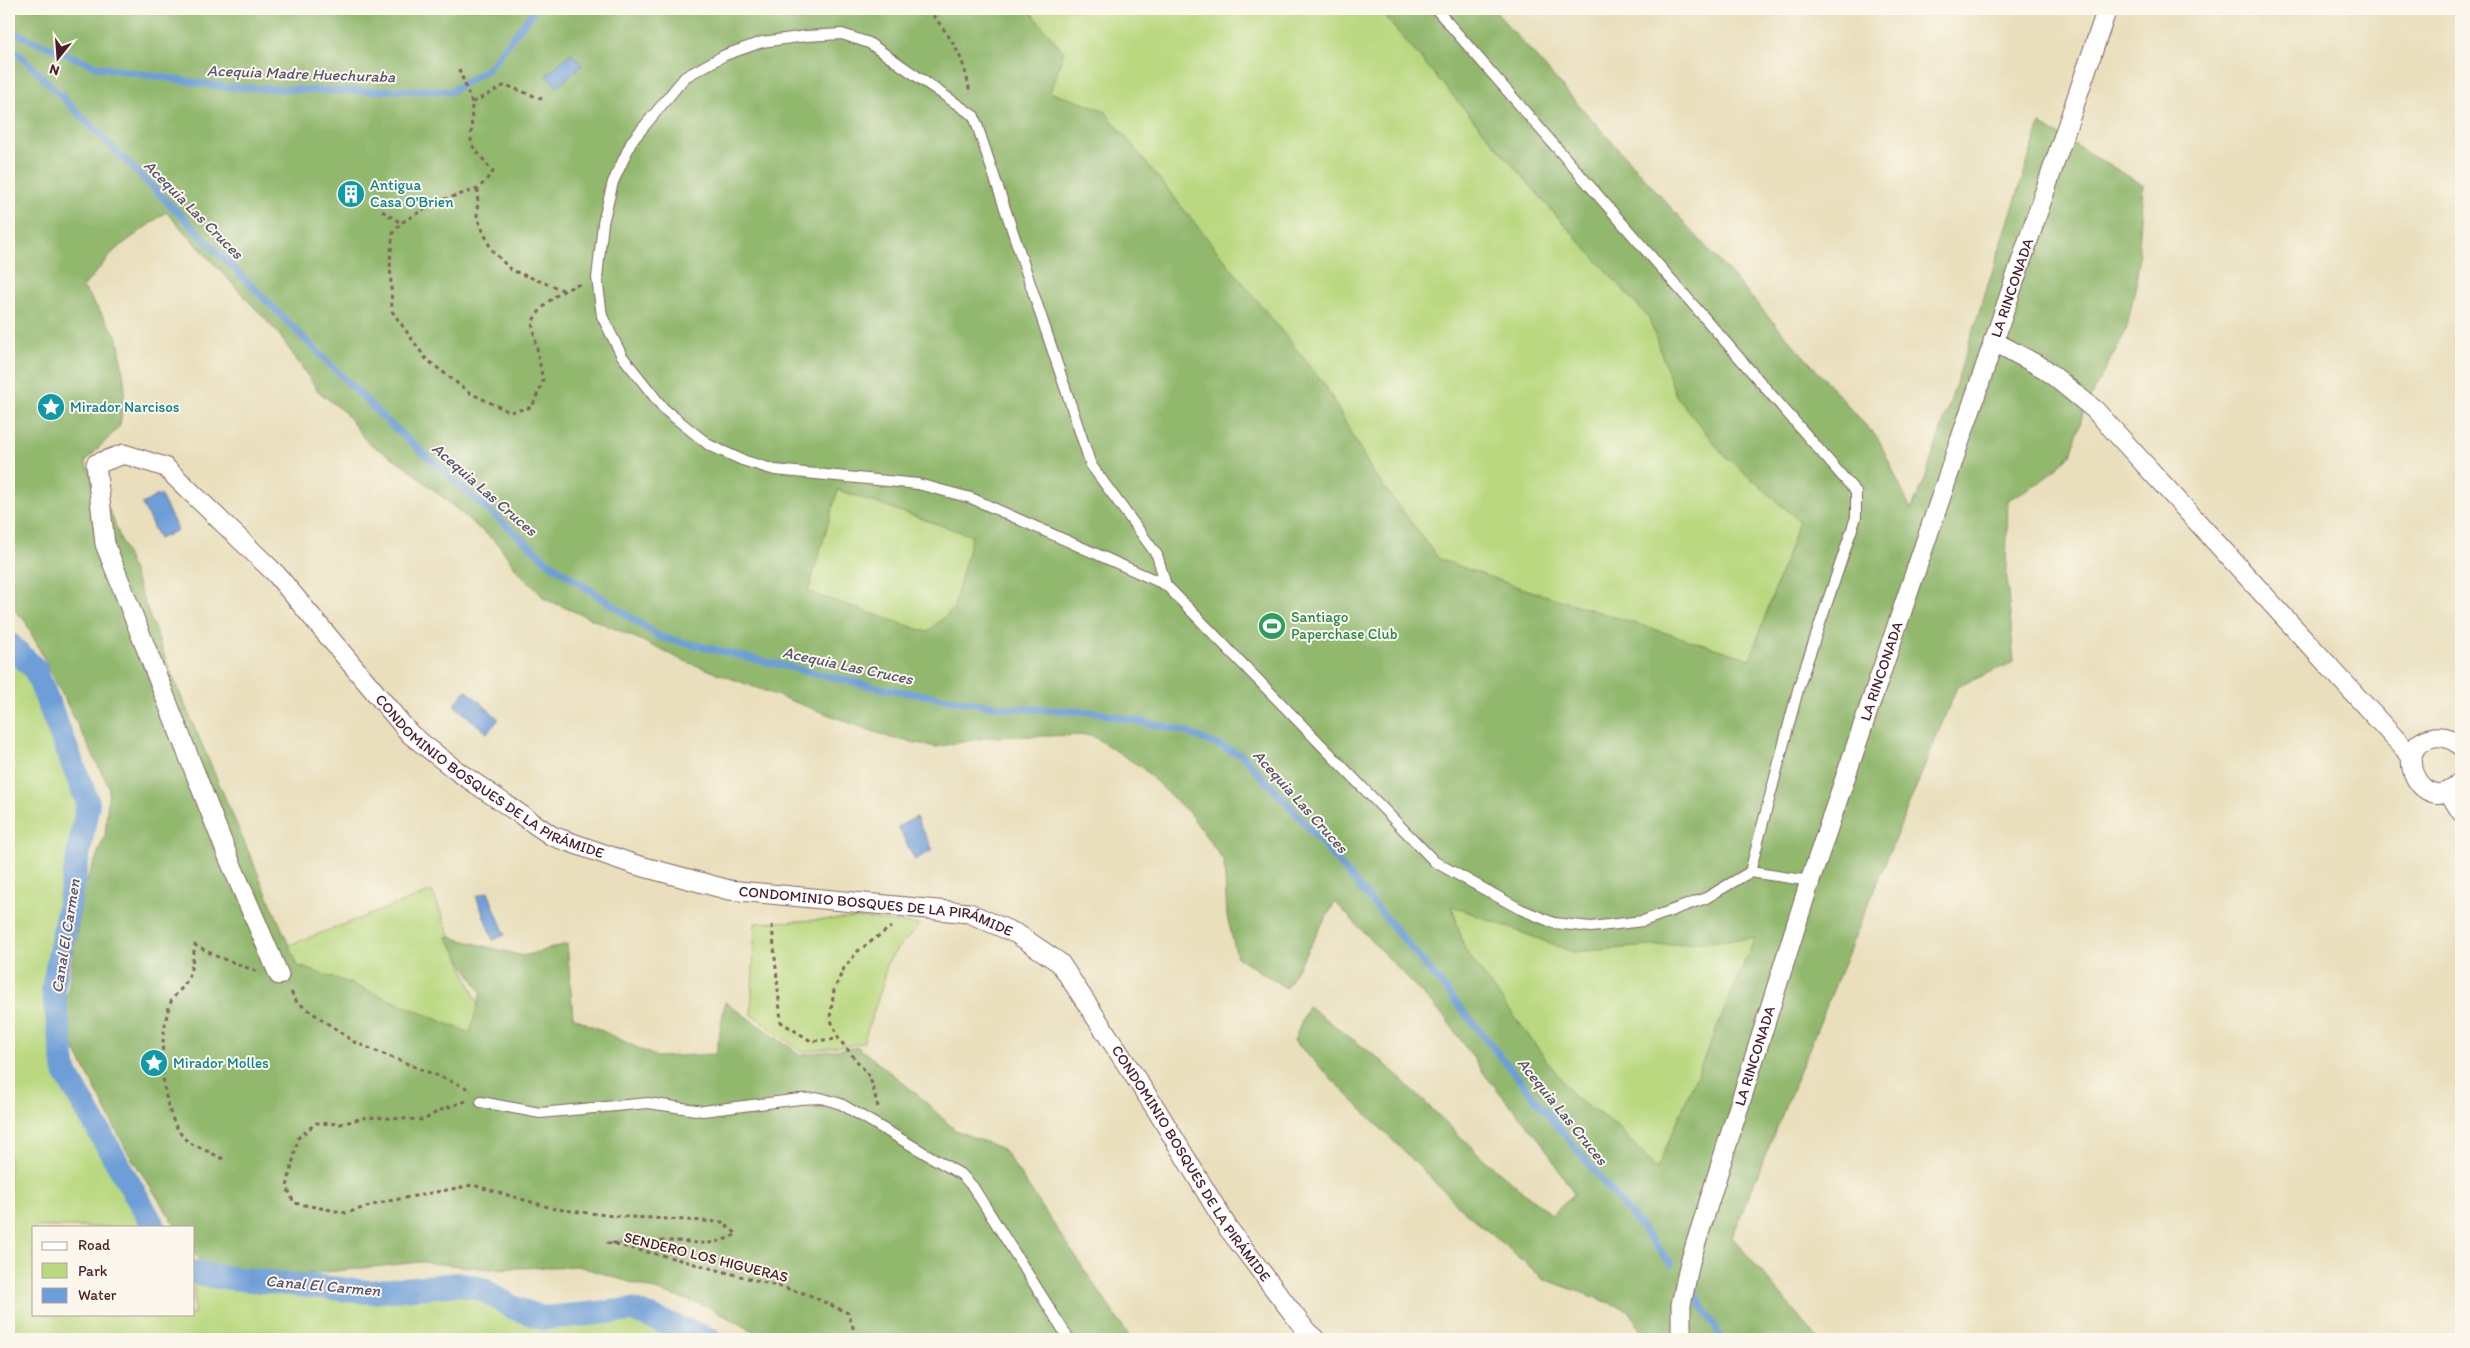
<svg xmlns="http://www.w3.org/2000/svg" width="2470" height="1348" viewBox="0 0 2470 1348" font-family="Itim,sans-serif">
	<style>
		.green { fill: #b9d87f; stroke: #827c55 }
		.forest { fill: #92b86e; stroke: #6e6c4c; fill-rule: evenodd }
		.water { fill: #6d9ed7; stroke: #5c5e81 }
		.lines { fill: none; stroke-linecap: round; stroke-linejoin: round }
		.stream { stroke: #6d9ed7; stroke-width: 7 }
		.canal { stroke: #6d9ed7; stroke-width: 24 }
		.service-casing { stroke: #82625e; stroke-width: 12 }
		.minor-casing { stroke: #82625e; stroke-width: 21 }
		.path { stroke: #82625e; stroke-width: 3; stroke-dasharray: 4 4; stroke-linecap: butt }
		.service { stroke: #fff; stroke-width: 10 }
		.minor { stroke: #fff; stroke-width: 19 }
		.labels { text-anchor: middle; stroke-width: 4; stroke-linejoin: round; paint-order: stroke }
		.culture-label { font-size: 15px; fill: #0d838f; stroke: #fbf7ec; text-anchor: start }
		.street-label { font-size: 15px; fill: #4a1f2b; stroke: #fbf7ec }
		.leisure-label { font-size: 15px; fill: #27864d; stroke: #fbf7ec; text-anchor: start }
		.water-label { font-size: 16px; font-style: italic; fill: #585270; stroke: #fbf7ec }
	</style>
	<rect width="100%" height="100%" fill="#fbf7ec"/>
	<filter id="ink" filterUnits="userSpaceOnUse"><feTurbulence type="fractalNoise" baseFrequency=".02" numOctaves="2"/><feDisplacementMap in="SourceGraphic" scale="10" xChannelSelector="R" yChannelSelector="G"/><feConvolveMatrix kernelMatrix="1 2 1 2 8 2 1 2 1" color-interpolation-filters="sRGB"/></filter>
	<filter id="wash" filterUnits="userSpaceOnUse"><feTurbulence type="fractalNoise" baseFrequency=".0096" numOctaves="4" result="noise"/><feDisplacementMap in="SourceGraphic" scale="20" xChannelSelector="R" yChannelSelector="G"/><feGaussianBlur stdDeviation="1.12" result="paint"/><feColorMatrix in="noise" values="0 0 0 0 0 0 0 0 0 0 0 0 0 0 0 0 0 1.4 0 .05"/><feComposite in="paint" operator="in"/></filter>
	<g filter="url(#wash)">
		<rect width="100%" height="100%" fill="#e9dfbc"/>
		<g class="green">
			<path d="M9,9h1451l446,526 -231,717 -366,-460 -438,-133z"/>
			<path d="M9,654l20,19 52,131 -35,184 12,86 87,153h-111v87h160v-35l16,5 156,14 76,-15 105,29 56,-6 49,15 44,18h-687z"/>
			<path d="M432,891l79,195 -129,-40 -103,-97z"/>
			<path d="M861,918l59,7 -23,24 -11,16 -4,22 -19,56 -61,9 -51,-38 4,-91z"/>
		</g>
		<path class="forest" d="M9,9h1019l36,43 -14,40 54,18 221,275 47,86 67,88 79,28 232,72 49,-138 -76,-67 -47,-58 -27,-78 -95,-105 -176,-204h115l386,431 32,70 14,-31 115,-355 103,61 -6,94 -11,52 -41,76 -14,48 -31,27 -32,18 -2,69 8,93 -57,25 -225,550 86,102h-173l-16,-29 -85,-31 -87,-74 -163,-164 14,-35 74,55 103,99 67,55 22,-21 -32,-51 -57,-68 -38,-55 -112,-118 -49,86 -49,-31 -10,-41 -3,-55 -34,-47 -49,-47 -50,-32 -102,2 -53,10 -45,-9 -209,-78 -48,-23 -89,-38 -28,-29 -18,-25 -95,-80 -37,-23 -22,-29 -27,-22 -40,-58 -112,-121 -51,38 -32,37 35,51 7,49 -5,39 -35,36 27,54 59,157 127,293 51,17 121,50 11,-41 -35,-56 77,20 44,-12 6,73 84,40 59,-3 9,-52 76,53 57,-8 59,47 38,36 48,19 128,190h-363l-62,-33 -128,-40 -88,3 -69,-7 -123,13 -57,-3 -40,-9 -7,-11v-25l-18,-1 -49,-75 -56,-109 -5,-40 17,-113 22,-53 4,-49 -84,-166 -16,-17zM838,490l134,46 -19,73 -26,23 -119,-40zM1452,906l121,46 182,-14 -98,231 -41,-44 -42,-28 -109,-147z"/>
		<g class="water">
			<path d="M571,53l11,12 -25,22 -11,-12z"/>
			<path d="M160,494l18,36 -19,9 -17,-35z"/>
			<path d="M466,690l33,29 -12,14 -33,-28z"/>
			<path d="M916,817l17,33 -18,10 -17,-33z"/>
			<path d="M488,892l17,43 -12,5 -17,-44z"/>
		</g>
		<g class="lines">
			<g class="stream">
				<path d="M9,31l89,36 126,20 112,4 85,-1 29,2 39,-24 46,-59"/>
				<path d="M9,44l379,378 160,140 112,75 219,51 127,20 88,4 87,18 61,25 55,59 116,136 258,314"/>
				<path d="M1695,1294l27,45"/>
			</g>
			<g class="canal">
				<path d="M9,644l26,25 53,134 -35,186 12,83 89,155"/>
				<path d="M194,1272l17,4 158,16 91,-8 22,5 30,18 31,11 89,-8 77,29"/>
			</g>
		</g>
	</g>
	<g filter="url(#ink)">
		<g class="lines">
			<defs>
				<g id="service">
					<path d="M1436,9l420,483v25l-57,169 -49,186"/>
					<path d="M1166,585l-9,-30 -66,-90 -117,-349 -105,-73 -27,-9 -36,2 -44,6 -37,13 -40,22 -53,64 -19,41 -10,41 -6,55 5,38 20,40 42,53 45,36 33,15 33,10 143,14 53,14 195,87 269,277 85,47 34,14 37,4 52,-6 63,-23 44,-26 60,9"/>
					<path d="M481,1102l59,11 108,-10 55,8 97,-12 21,-1 20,6 121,71 11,12 96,152"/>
				</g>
				<g id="minor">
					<path d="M1993,341l52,28 50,41 317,347"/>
					<path d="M2461,747c-7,-8 -17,-11 -27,-10 -48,9 -10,85 27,45"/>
					<path d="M2448,791l13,21"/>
					<path id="s1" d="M279,975l-50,-116 -124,-315 -9,-80 28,-10 41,13 111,107 134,160 47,37 95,65 81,28 96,26 240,23 48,21 43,29 96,146 72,119 79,104 8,7"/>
					<path id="s2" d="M1681,1339v-34l9,-43 120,-381 297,-872"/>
				</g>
			</defs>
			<use href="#service" class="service-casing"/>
			<use href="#minor" class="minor-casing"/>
			<g class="path">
				<path d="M928,9c24,30 36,46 42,85"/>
				<path d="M459,69l13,34"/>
				<path d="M542,99l-37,-14 -33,18 -1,41 22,28 -15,17 -40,12 -37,22 -8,10 -3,27 2,51 34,48 44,34 40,19 22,-5 11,-26 -11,-59c13,-20 26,-31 49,-38"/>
				<path d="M478,189l-1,28 14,32 20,21 52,20"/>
				<path d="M382,211l19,12"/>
				<path d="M772,925l9,97 30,19 28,-2"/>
				<path d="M291,992l6,10 57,40 111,45 5,5"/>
				<path d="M466,1101l-28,10 -14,9 -57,-3 -26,7 -25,-1 -18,15 -11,49 7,16 52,10 37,-11 90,-17 82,24 59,7 108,6 15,12c-32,16 -40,6 -71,7 -20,0 -39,2 -58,2l61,14 138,37 41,19 9,26"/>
				<path d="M878,1107l-8,-30 -31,-38 -9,-21 4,-28 10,-22 14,-17 33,-24"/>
				<path d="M223,1159c-8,-5 -33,-15 -37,-19 -28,-28 -28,-101 -16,-136 3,-9 12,-14 16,-22 6,-11 7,-25 9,-37l23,12 38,14"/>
			</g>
			<use href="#service" class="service"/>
			<use href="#minor" class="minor"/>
		</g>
	</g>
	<defs>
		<symbol id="building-disc" viewBox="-11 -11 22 22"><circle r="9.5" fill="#0f9aa8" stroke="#fbf7ec"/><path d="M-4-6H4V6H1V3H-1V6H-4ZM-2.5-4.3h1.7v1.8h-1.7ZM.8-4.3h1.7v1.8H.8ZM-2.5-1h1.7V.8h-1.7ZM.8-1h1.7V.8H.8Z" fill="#fff"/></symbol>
		<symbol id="sight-disc" viewBox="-11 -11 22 22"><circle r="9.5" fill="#0f9aa8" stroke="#fbf7ec"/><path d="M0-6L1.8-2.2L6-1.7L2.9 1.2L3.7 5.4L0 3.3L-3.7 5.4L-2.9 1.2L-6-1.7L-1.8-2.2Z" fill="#fff"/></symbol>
		<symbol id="stadium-disc" viewBox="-11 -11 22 22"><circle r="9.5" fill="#2e9e5b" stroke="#fbf7ec"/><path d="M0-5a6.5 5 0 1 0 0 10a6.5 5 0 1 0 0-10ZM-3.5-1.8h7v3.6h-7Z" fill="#fff"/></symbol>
	</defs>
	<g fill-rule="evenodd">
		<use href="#building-disc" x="335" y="178" width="32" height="32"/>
		<use href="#sight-disc" x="35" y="391" width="32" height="32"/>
		<use href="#stadium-disc" x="1256" y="610" width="32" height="32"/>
		<use href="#sight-disc" x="138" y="1047" width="32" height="32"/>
	</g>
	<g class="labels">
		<g class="culture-label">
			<text x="370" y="190">Antigua<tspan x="370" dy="17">Casa O'Brien</tspan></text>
			<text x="70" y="412">Mirador Narcisos</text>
			<text x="173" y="1068">Mirador Molles</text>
		</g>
		<g class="street-label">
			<text dy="5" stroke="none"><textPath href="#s2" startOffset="1104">LA RINCONADA</textPath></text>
			<text dy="5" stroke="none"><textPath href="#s2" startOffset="699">LA RINCONADA</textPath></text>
			<text dy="5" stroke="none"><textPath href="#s1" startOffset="1071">CONDOMINIO BOSQUES DE LA PIRÁMIDE</textPath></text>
			<text dy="5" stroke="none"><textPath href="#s1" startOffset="1490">CONDOMINIO BOSQUES DE LA PIRÁMIDE</textPath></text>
			<text dy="5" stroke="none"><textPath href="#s2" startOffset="294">LA RINCONADA</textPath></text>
			<text dy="5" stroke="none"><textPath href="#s1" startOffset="1926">CONDOMINIO BOSQUES DE LA PIRÁMIDE</textPath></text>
			<text transform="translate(706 1257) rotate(14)" y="5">SENDERO LOS HIGUERAS</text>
		</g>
		<g class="leisure-label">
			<text x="1291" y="622">Santiago<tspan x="1291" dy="17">Paperchase Club</tspan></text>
		</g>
		<g class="water-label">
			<text transform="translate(301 73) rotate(2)" y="6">Acequia Madre Huechuraba</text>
			<text transform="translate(194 209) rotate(45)" y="6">Acequia Las Cruces</text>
			<text transform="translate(485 489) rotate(41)" y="6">Acequia Las Cruces</text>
			<text transform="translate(848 665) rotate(12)" y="6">Acequia Las Cruces</text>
			<text transform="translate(1301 801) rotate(48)" y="6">Acequia Las Cruces</text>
			<text transform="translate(65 936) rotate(-81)" y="6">Canal El Carmen</text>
			<text transform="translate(1563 1111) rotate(51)" y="6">Acequia Las Cruces</text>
			<text transform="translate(323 1285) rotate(5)" y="6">Canal El Carmen</text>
		</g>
	</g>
	<rect width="2470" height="1348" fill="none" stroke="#fbf7ec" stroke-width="30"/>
	<rect x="32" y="1226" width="162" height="90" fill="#fbf7ec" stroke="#b4a19f"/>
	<rect x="42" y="1242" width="25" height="8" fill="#ffffff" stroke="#b4a19f"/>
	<text x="78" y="1250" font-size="15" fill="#4a1f2b">Road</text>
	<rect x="42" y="1263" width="25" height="15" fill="#b9d87f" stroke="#b4a19f"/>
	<text x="78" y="1276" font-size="15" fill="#4a1f2b">Park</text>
	<rect x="42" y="1288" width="25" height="15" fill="#6d9ed7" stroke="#b4a19f"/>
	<text x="78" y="1300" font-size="15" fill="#4a1f2b">Water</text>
	<g transform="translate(58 58) rotate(197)" stroke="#fbf7ec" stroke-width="4" paint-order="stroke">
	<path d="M0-4L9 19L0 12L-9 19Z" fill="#4a1f2b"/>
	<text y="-8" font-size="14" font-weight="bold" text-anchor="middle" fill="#4a1f2b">N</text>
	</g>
</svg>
